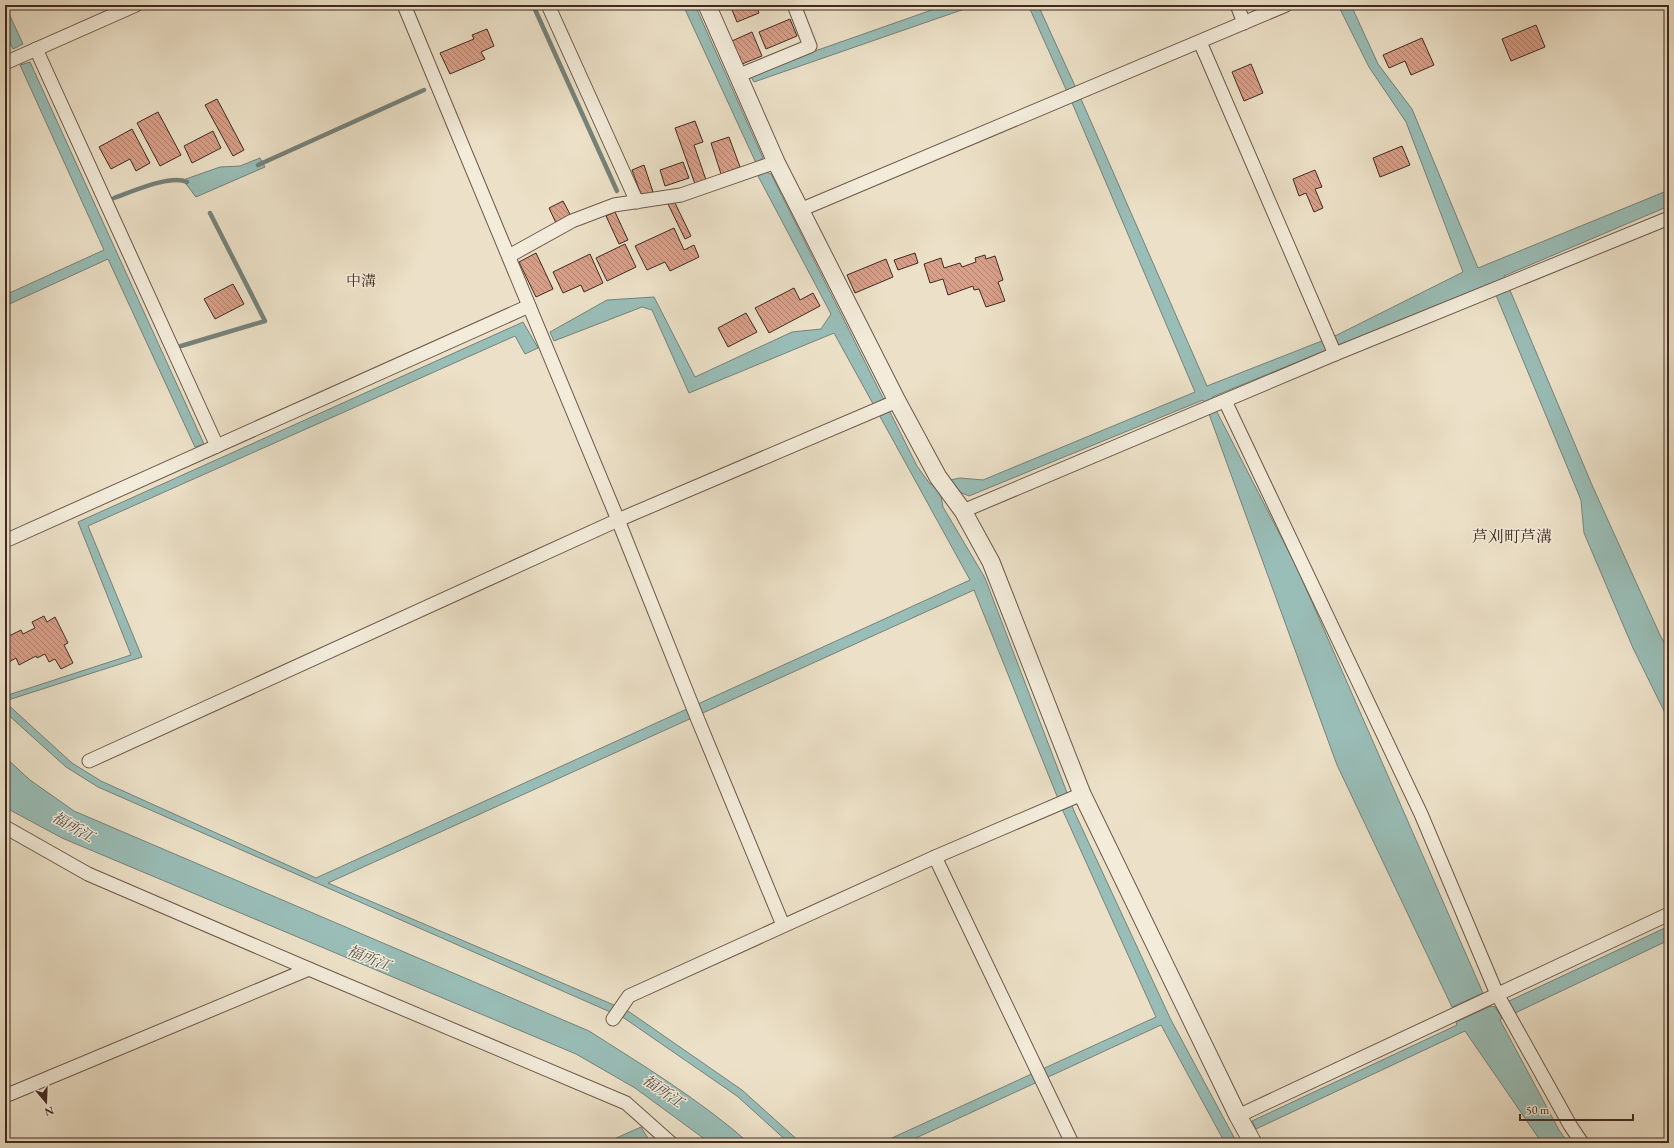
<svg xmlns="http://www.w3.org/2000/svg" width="1674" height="1148" viewBox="0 0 1674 1148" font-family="'EB Garamond','Noto Serif JP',serif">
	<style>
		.water { fill: #99bdb7; stroke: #76827b }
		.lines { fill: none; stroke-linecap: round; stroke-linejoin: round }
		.stream { stroke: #76827b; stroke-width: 4.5 }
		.building { fill: url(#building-back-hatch); stroke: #412a20 }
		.minor-casing { stroke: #6c584a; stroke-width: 15 }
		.tertiary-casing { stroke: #6c584a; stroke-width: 19 }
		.minor { stroke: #f3ecdb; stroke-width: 13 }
		.tertiary { stroke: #f3ecdb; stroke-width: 17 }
		.labels { text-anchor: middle; stroke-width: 3; stroke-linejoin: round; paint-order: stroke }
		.neighbourhood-label { font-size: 15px; fill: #412a20; stroke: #f3ecdb }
		.water-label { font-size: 15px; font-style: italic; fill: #574f46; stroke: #f3ecdb }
		.quarter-label { font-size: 16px; fill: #412a20; stroke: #f3ecdb }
	</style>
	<defs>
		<pattern id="building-back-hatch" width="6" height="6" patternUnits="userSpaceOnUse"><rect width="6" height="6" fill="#d89f89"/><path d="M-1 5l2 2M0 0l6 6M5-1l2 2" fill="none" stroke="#b18270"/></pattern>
	</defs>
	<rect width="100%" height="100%" fill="#ece1c8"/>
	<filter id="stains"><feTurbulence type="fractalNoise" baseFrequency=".005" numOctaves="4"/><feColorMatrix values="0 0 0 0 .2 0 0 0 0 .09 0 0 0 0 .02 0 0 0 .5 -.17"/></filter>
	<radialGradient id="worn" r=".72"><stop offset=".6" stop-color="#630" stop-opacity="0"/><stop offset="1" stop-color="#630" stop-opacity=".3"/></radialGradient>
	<g class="water">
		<path d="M5,5l18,39 -10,5 -8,-17z"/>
		<path d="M683,5h12l68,153 -7,5z"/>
		<path d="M946,5h30l-222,77 -3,-5 64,-26z"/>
		<path d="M1023,5h15l43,94 126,287 130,-51 126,-63 -57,-150 -37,-55 -31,-62h13l27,59 34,45 66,159 191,-78v16l-165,70 88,209 68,150 9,16v70l-36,-73 -49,-115 -3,-33 -90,-217 -279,114 5,15 80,156 186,425 -31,14 -115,-242 -128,-351 -6,-14 -234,96 -12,-5 -16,5 2,11 42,71 89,233 97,209 66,123h-12l-64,-118 -256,118h-24l275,-126 -93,-206 -89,-221 -646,293 300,128 114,79 59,53h-12l-52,-47 -113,-78 -526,-231 -32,-20 -61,-55v-10l67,61 29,18 215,97 654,-298 -136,-247 -145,60 -37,-83 -10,-3 -88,34 -4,-9 57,-32 47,-3 41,80 97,-45 29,-3 10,-15 -73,-138 8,-4 5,2 146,292 13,18 30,-6 23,2 212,-88 -122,-287 -43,-96z"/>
		<path d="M30,62l174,382 -9,3 -87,-188 -103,47v-11l99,-45 -84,-185z"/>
		<path d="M260,158l5,9 -69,30 -13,-17 37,-13 20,-1z"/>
		<path d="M523,322l15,26 -13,6 -10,-18 -427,190 54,131 -137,44v-5l126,-41 -53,-133z"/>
		<path d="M5,757l25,23 44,31 515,220c55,35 111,69 160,112h-39l-75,-55 -59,-34 -514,-216 -52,-28 -5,-5z"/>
		<path d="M1669,926v14l-156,74 -6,-12z"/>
		<path d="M1491,1006l4,1 7,11 -2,2 59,110 9,13h-26l-77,-112 -209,98 -4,-8 205,-96 -1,-3z"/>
		<path d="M641,1127l8,13 -8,3h-36z"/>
	</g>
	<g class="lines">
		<g class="stream">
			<path d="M533,5l84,186"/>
			<path d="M258,165l166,-75"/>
			<path d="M114,198c17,-6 57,-24 73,-16"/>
			<path d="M181,346l84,-25 -55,-108"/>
		</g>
	</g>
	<g class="building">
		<path d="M730,5h26l3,8 -22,9z"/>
		<path d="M790,19l7,17 -31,13 -7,-17z"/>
		<path d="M1536,25l9,22 -34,14 -9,-22z"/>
		<path d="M487,29l7,17 -13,6 4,7 -35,15 -10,-21 34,-14 -2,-4z"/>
		<path d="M752,32l10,24 -20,8 -10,-23z"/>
		<path d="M1422,38l12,27 -23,10 -6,-14 -16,7 -6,-13z"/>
		<path d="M1251,64l12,29 -19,8 -12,-29z"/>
		<path d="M217,99l27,51 -11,6 -28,-51z"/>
		<path d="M158,112l23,43 -21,11 -23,-43z"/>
		<path d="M695,121l8,21 -9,3 12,35 -11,4 -20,-56z"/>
		<path d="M132,129l18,34 -14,8 -6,-12 -19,10 -12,-22z"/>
		<path d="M213,131l8,17 -29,15 -8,-17z"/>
		<path d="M729,137l11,30 -19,7 -10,-31z"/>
		<path d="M1402,146l8,19 -30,12 -7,-19z"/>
		<path d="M683,162l6,16 -24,8 -5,-16z"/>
		<path d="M644,165l9,27 -11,5 -10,-27z"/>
		<path d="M1315,170l7,17 -7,2 8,19 -9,4 -8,-19 -7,3 -6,-17z"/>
		<path d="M563,201l8,15 -15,7 -7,-15z"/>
		<path d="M674,201l17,35 -6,3 -17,-35z"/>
		<path d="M615,212l13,28 -9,4 -13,-28z"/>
		<path d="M674,228l10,22 10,-5 5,12 -29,14 -5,-9 -18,8 -12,-24z"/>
		<path d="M625,244l11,23 -29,14 -11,-23z"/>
		<path d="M536,253l17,36 -17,8 -17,-35z"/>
		<path d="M915,253l3,10 -20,7 -4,-10z"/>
		<path d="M590,254l13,29 -19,9 -3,-7 -18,8 -10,-21z"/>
		<path d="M985,255l1,4 9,-3 8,24 -5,2 7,19 -19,6 -7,-18 -5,1 -1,-4 -25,9 -5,-16 -13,4 -6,-19 17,-6 3,10 16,-5 2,4 14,-5 -1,-4z"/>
		<path d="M886,259l7,18 -38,16 -8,-18z"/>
		<path d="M233,284l11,20 -29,15 -11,-20z"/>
		<path d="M794,288l6,12 13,-7 7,13 -51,27 -14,-25z"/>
		<path d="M746,313l11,19 -29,15 -10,-19z"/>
		<path d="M44,616l3,6 8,-5 13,26 -4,2 9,18 -12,6 -6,-10 -6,3 -4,-8 -8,4 -1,-2 -17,9 -3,-7 -7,4 -4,-7v-17l16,-8 2,4 12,-6 -3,-6z"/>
	</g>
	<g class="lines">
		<defs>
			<g id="minor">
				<path d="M404,5l214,515 80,200 85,205"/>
				<path d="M548,5l89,197"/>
				<path d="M1237,5l7,18"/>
				<path d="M1200,42l135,312"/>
				<path d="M36,49l181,397"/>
				<path d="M5,63l131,-58"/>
				<path d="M737,76l73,-30 -16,-41"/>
				<path d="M800,210l486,-205"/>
				<path d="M509,256l63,-35 42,-16 67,-10 95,-33"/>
				<path d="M1225,401l196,413 76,180 73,131 12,18"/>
				<path d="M963,511l372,-157 334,-136"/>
				<path d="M5,541l524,-235"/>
				<path d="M89,761l529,-241 279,-119"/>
				<path d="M5,827l83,47 221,95 317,134 45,40"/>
				<path d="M935,857l137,286"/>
				<path d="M613,1019l16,-23 306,-139 147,-63"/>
				<path d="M5,1096l304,-127"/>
				<path d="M1238,1116l431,-202"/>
			</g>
			<path id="tertiary" d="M707,5l69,157 121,239 41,76 25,34 28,51 91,232 156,322 15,27"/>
		</defs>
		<use href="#minor" class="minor-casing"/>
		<use href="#tertiary" class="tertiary-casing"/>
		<use href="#minor" class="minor"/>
		<use href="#tertiary" class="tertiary"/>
	</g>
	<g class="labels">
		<g class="neighbourhood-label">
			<text x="361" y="286">中溝</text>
		</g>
		<g class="water-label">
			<text transform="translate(73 827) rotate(30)" y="5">福所江</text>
			<text transform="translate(369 958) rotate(22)" y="5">福所江</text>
			<text transform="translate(663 1091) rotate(35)" y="5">福所江</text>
		</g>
		<g class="quarter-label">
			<text x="1512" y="542">芦刈町芦溝</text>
		</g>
	</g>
	<rect width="1674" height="1148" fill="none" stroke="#ece1c8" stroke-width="20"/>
	<rect x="6" y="6" width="1662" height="1136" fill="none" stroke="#412a20" stroke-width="2"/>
	<rect x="10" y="10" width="1654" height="1128" fill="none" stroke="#412a20"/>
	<g transform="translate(46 1102) rotate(161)" stroke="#f3ecdb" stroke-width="3" paint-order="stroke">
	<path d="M0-3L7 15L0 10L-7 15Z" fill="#412a20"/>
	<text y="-6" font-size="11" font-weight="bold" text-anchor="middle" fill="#412a20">N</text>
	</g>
	<path d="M1520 1114v6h113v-6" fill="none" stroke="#412a20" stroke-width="2"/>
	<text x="1526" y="1114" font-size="12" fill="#412a20" stroke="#f3ecdb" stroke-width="3" paint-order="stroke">50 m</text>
	<rect width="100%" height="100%" filter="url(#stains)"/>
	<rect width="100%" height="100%" fill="url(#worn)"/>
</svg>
